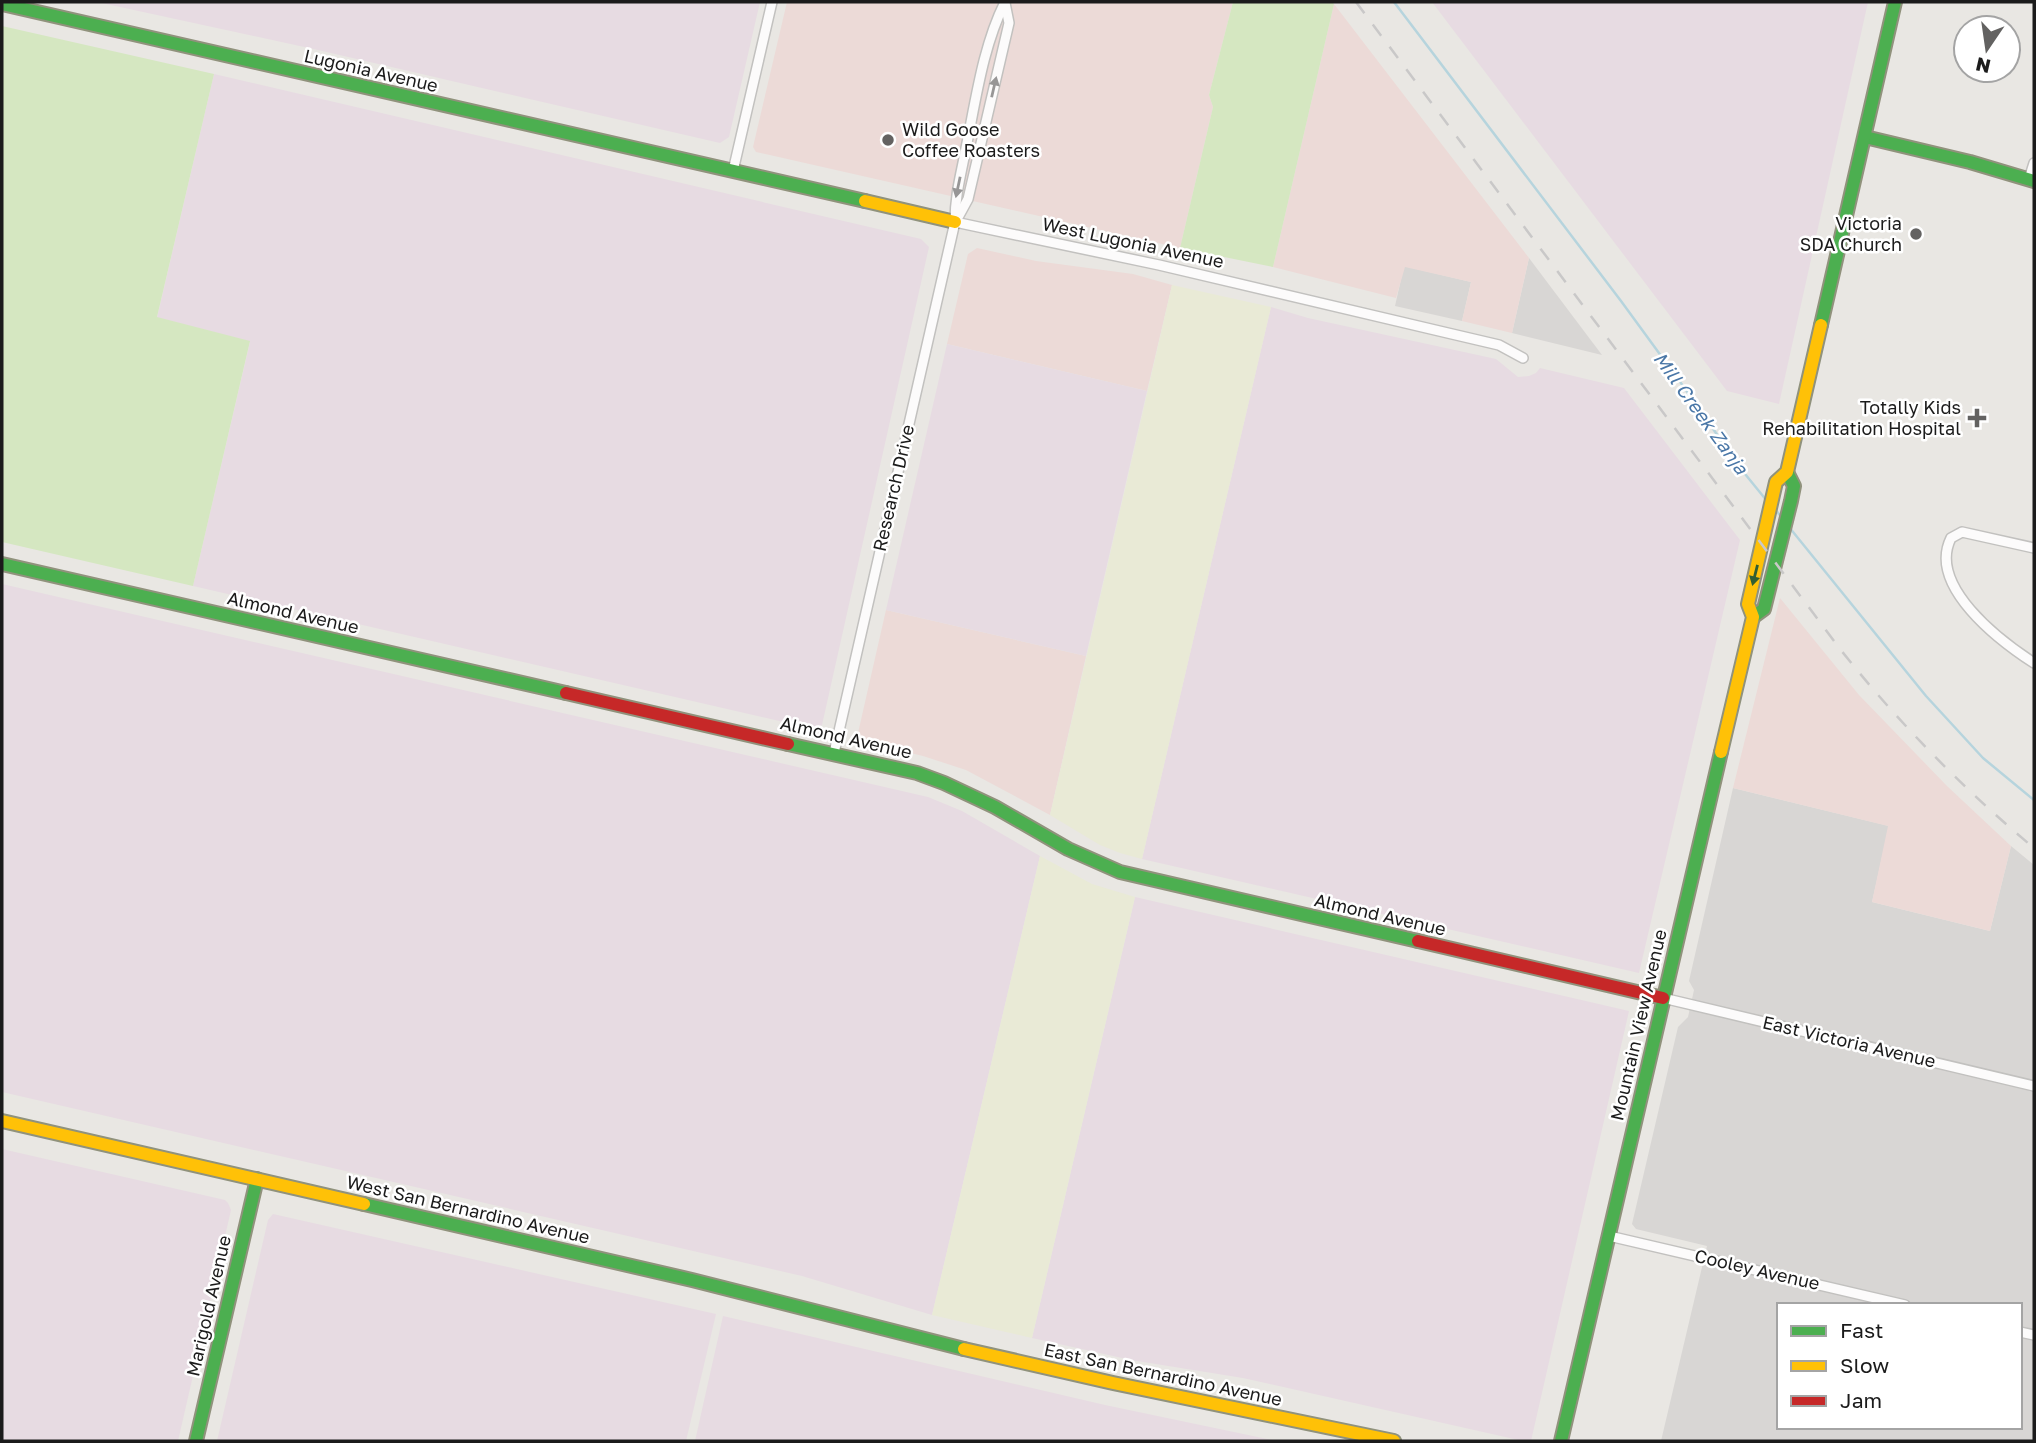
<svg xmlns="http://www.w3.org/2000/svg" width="2036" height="1443" viewBox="0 0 2036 1443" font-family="'Golos Text',sans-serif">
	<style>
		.residential { fill: #d8d6d4; fill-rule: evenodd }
		.commercial { fill: #ecdad7 }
		.industrial { fill: #e7dbe2 }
		.farmland { fill: #e9ead6 }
		.grass { fill: #d5e7c1 }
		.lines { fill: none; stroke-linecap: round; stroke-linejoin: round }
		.stream { stroke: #b6d4dd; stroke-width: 2.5 }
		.street-casing { stroke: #c2c1bf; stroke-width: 12 }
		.fast-casing { stroke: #90927c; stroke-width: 16 }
		.slow-casing { stroke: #90927c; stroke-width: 16 }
		.jam-casing { stroke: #90927c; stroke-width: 16 }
		.street { stroke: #fcfbfb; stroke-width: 9 }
		.fast { stroke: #4caf50; stroke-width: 12 }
		.slow { stroke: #ffc107; stroke-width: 12 }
		.jam { stroke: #c62828; stroke-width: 12 }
		.rail { stroke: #c9c8c8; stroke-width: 2.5; stroke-dasharray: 14 14; stroke-linecap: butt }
		.oneway { fill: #979696 }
		.oneway2 { fill: #315e33 }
		.poi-dot { fill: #636261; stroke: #fff; stroke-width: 2.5 }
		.labels { text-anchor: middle; stroke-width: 5; stroke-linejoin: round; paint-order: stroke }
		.street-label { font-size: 18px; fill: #1b1b1b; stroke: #fff }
		.poi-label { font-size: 18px; fill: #1b1b1b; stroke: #fff; text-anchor: end }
		.water-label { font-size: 19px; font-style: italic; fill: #4a77a7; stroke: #fff }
	</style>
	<rect width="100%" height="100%" fill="#e9e7e3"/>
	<g class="residential">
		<path d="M1529,258l73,97 -90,-22z"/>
		<path d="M1404,266l67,16 -9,39 -67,-15z"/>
		<path d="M1733,788l156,38 -17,76 118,29 21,-85 23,19v576h-373l46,-195 -71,-17 -4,-5 46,-197 10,-10 6,-27 -5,-9zM1779,1305h241v122h-241z"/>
	</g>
	<g class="commercial">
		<path d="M787,2h446l-24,93 4,12 -33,141 -424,-96 -3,-5z"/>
		<path d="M1334,4l195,254 -17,75 -50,-12 9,-39 -66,-15 -9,31 -123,-31z"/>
		<path d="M977,248l59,13 97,13 39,11 -25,106 -200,-47 21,-90z"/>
		<path d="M1780,598l79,97 88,91 64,60 -21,85 -118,-29 16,-76 -155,-38z"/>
		<path d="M886,610l200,46 -36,159 -84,-45 -43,-14 -59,-14 -6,-9z"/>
	</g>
	<g class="industrial">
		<path d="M97,2h663l-31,135 -9,6 -402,-93z"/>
		<path d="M1432,2h436l-89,402 -52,-13z"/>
		<path d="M214,74l707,165 8,8 -107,478 -8,4 -621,-143 57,-244 -93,-24z"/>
		<path d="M1271,307l37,11 188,41 22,18 11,-1 7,-3 4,-5 84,20 116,152 -101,433 -497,-114z"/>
		<path d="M947,344l200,47 -61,265 -200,-46z"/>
		<path d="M2,584l926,213 34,14 78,45 -108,459 -130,-39 -800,-184z"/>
		<path d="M1135,897l494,114 -98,430h-8l-280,-63 -112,-18 -99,-22z"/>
		<path d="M2,1149l223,51 3,3 3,7 -53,231h-176z"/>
		<path d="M273,1214l443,100 -30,127h-469l51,-221z"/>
		<path d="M723,1316l382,89 172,36h-582z"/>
	</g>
	<g class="farmland">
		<path d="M1172,285l99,22 -129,552 -22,-6 -20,-8 -50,-30z"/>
		<path d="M1040,856l52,28 43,13 -103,441 -100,-23z"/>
	</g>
	<g class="grass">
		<path d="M1233,2h99l2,2 -61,263 -93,-19 33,-141 -4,-12z"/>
		<path d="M2,26l212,48 -57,243 93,24 -57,245 -191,-44z"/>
	</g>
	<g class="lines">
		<g class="stream">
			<path d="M1394,2l227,299 65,89 55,79 26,32"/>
			<path d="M1774,508l9,11"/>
			<path d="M1789,527l137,169 57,62 51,42"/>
		</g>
		<defs>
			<g id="street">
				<path d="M733,171l39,-169"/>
				<path d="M2029,179l5,-16"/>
				<path d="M956,221l12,-22 41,-176 -4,-20"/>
				<path d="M955,222l204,43 293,69 47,11 24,13"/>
				<path d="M2034,548l-72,-16 -11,6c-24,48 49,103 83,125"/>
				<path d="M834,753l121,-531c0,-27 6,-48 11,-74 10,-49 17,-102 39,-146"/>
				<path d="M1663,998l371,88"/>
				<path d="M1609,1236l296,69"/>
				<path d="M2020,1332l14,3"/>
			</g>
			<g id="fast">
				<path d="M2,4l863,197"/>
				<path d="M1865,137l105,25 64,19"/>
				<path d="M1821,325l74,-323"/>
				<path d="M2,564l564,129"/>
				<path d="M1753,617l11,-8 27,-108 3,-15 -7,-14"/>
				<path d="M788,744l129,29 27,10 51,24 73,42 52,23 298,69"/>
				<path d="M364,1204l328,76 272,69"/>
				<path d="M196,1441l61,-262"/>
				<path d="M1561,1441l160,-689"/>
			</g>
			<g id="slow">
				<path d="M865,201l90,21"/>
				<path d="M1721,752l32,-135 -5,-13 28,-122 11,-10 34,-147"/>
				<path d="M2,1121l362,83"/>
				<path d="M964,1349l149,34 281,58"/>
			</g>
			<g id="jam">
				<path d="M566,693l222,51"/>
				<path d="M1418,941l245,57"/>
			</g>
		</defs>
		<use href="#street" class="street-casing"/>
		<use href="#fast" class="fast-casing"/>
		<use href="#slow" class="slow-casing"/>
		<use href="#jam" class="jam-casing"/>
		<use href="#street" class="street"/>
		<use href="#fast" class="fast"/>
		<use href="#slow" class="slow"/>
		<use href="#jam" class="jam"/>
		<path class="rail" d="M1356,2l484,647c58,73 122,139 194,199"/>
	</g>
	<defs><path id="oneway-solid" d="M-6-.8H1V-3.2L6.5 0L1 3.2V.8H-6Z" transform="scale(1.75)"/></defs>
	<g class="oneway">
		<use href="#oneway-solid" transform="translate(994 87) rotate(-77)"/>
		<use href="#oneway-solid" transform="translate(958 187) rotate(102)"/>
	</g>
	<use class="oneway2" href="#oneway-solid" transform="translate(1755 575) rotate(104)"/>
	<g class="poi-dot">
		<circle cx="888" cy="140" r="7"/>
		<circle cx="1916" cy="234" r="7"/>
		<path d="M1973.5 407.5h7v7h7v7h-7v7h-7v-7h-7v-7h7z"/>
	</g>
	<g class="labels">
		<g class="street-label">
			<text transform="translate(371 71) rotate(13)" y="6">Lugonia Avenue</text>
			<text transform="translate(1133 243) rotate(12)" y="6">West Lugonia Avenue</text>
			<text transform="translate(894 488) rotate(-77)" y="6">Research Drive</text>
			<text transform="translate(293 613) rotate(13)" y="6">Almond Avenue</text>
			<text transform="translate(846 738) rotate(13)" y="6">Almond Avenue</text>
			<text transform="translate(1380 915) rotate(13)" y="6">Almond Avenue</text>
			<text transform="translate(1639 1025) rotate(-77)" y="6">Mountain View Avenue</text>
			<text transform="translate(1849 1042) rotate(13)" y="6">East Victoria Avenue</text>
			<text transform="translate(468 1210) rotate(13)" y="6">West San Bernardino Avenue</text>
			<text transform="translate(1757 1270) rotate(13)" y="6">Cooley Avenue</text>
			<text transform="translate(209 1306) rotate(-77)" y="6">Marigold Avenue</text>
			<text transform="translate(1163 1375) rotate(12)" y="6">East San Bernardino Avenue</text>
		</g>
		<g class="poi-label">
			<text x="902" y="136" text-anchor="start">Wild Goose<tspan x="902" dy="21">Coffee Roasters</tspan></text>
			<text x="1902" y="230">Victoria<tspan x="1902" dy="21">SDA Church</tspan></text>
			<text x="1961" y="414">Totally Kids<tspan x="1961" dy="21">Rehabilitation Hospital</tspan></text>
		</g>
		<g class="water-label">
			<text transform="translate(1701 413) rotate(54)" y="7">Mill Creek Zanja</text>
		</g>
	</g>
	<rect width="2036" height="1443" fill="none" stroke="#1b1b1b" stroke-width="7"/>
	<rect x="1777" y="1303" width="245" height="126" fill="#ffffff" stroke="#a4a4a4" stroke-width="2"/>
	<rect x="1791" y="1326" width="35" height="10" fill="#4caf50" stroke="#a4a4a4" stroke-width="2"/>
	<text x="1840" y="1338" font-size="21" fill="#1b1b1b">Fast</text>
	<rect x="1791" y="1361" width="35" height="10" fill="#ffc107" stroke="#a4a4a4" stroke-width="2"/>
	<text x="1840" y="1373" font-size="21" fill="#1b1b1b">Slow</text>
	<rect x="1791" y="1396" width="35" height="10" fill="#c62828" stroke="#a4a4a4" stroke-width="2"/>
	<text x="1840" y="1408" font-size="21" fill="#1b1b1b">Jam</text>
	<g transform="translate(1987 49) rotate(193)"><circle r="33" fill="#ffffff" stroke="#a4a4a4" stroke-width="2"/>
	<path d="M0-5L12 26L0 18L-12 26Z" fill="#636261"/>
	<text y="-10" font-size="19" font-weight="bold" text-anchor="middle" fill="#1b1b1b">N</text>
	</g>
</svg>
